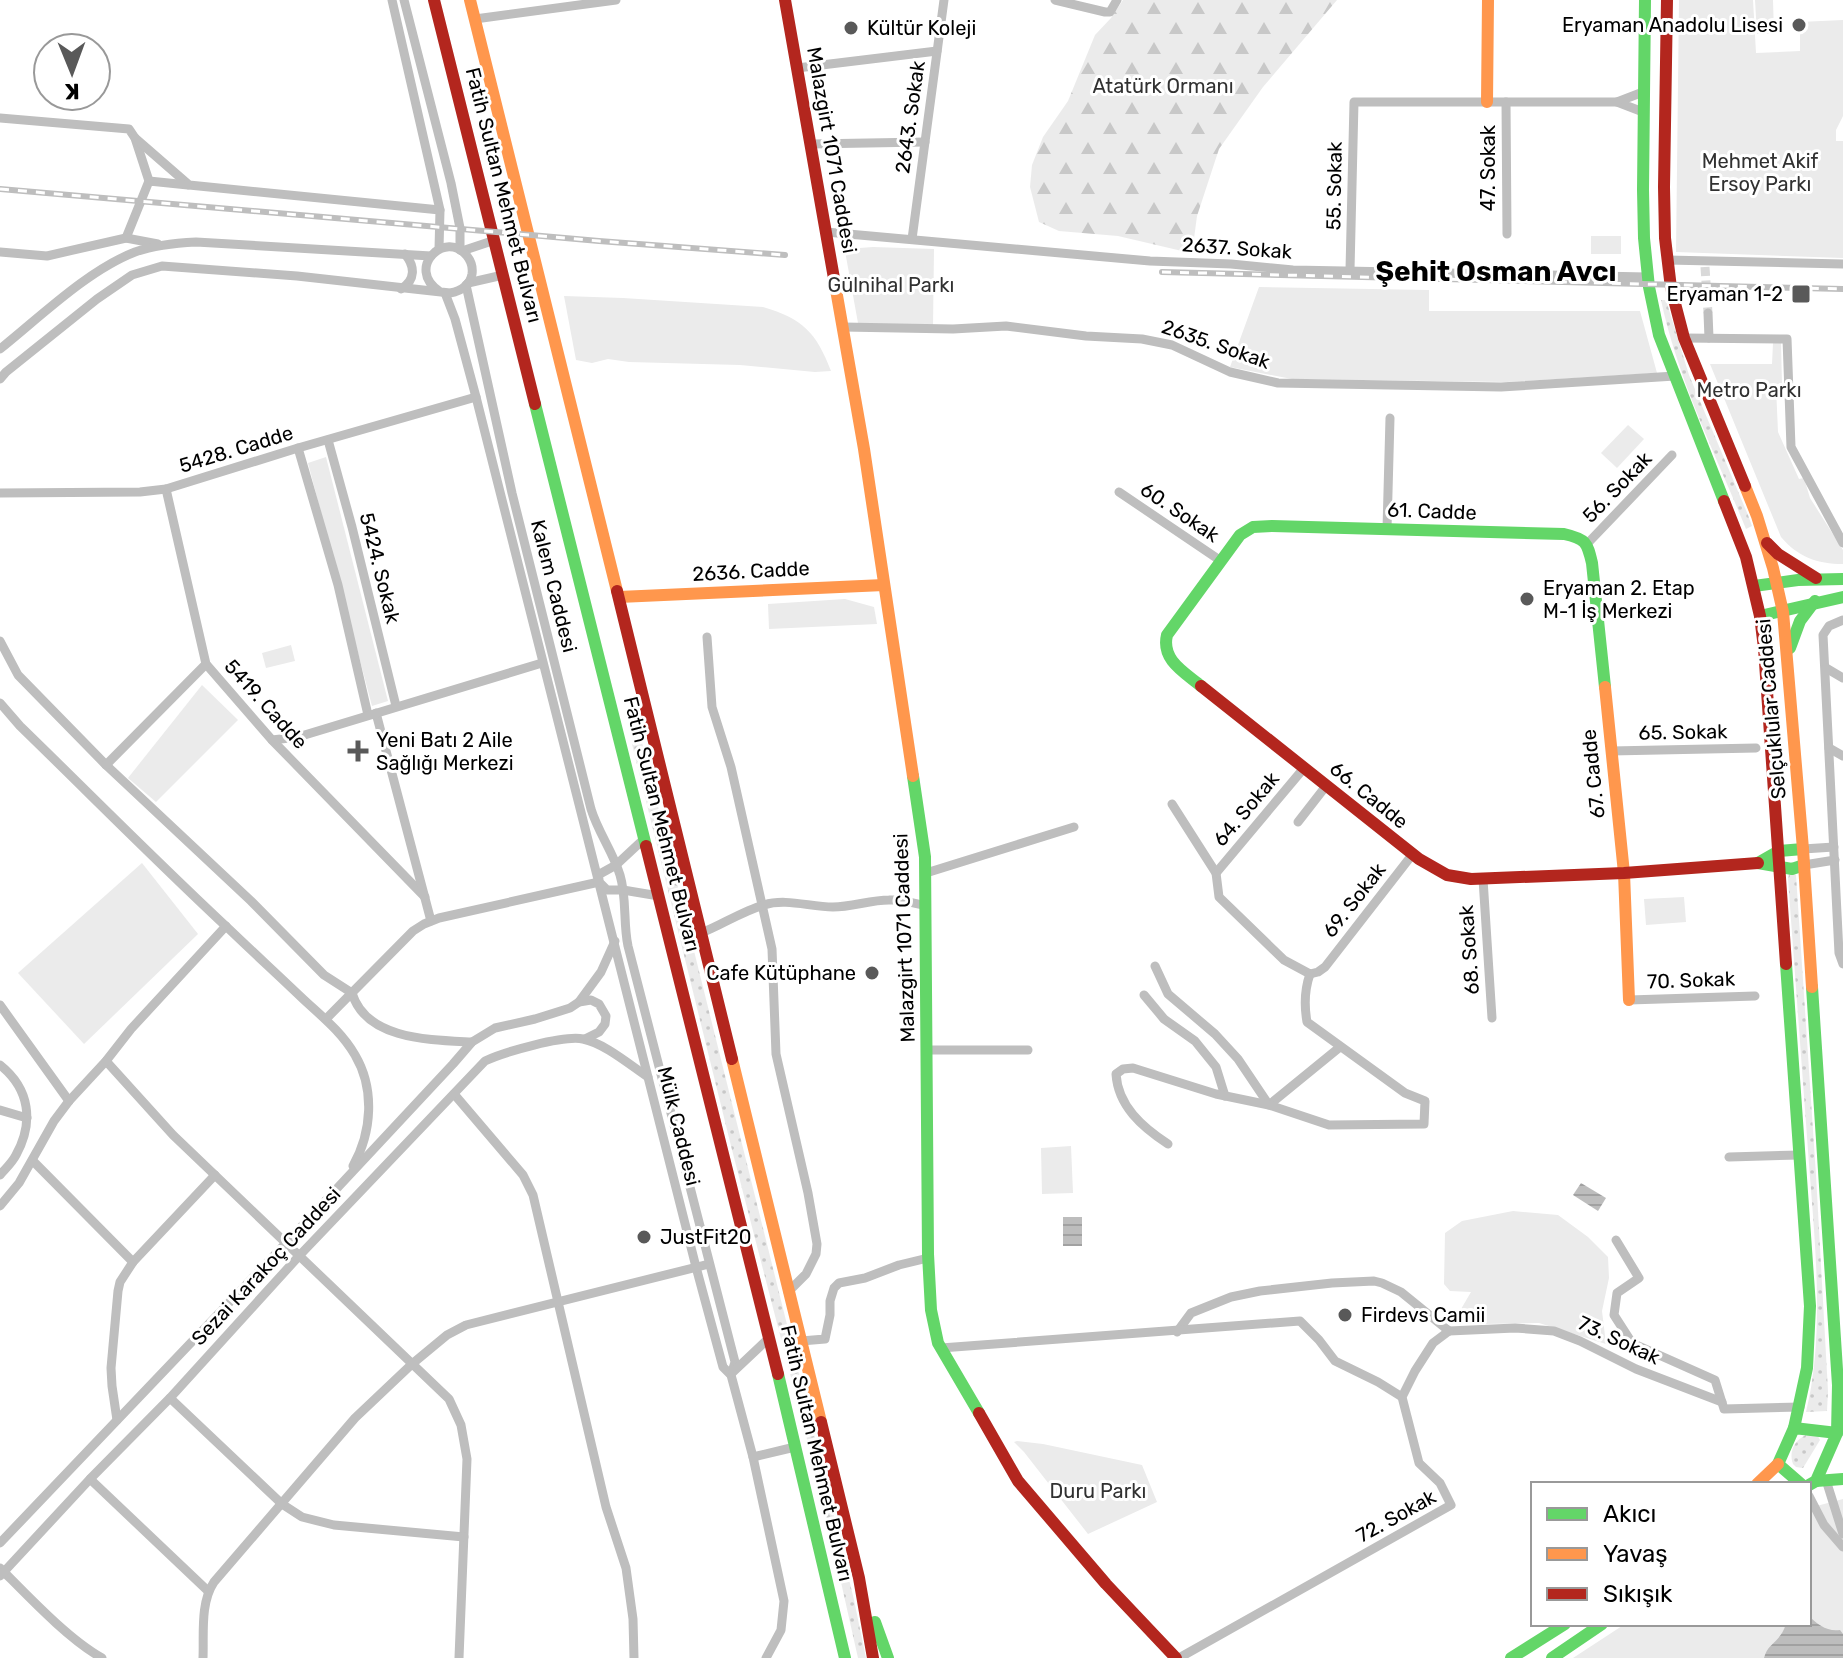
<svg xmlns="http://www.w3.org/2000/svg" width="1843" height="1658" viewBox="0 0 1843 1658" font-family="Rubik,sans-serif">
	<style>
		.grass { fill: url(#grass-dots) }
		.forest { fill: url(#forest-firs) }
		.green { fill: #ebebeb }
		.water { fill: url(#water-rules) }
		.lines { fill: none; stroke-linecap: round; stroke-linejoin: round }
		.street-tunnel { stroke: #d9d9d9; stroke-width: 9; stroke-dasharray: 9 4.5; stroke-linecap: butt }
		.street { stroke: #bebebe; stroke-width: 9 }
		.fast { stroke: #63d668; stroke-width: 12 }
		.slow { stroke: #ff974d; stroke-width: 12 }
		.jam { stroke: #b3261e; stroke-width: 12 }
		.rail-casing { stroke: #bebebe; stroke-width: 6 }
		.rail { stroke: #fff; stroke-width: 3; stroke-dasharray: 9; stroke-linecap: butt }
		.poi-dot { fill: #595959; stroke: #fff; stroke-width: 3 }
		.labels { text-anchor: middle; stroke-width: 6; stroke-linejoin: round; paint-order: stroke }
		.poi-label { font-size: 20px; fill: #000; stroke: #fff; text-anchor: start }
		.park-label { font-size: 20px; fill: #313131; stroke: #fff }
		.street-label { font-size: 20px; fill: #000; stroke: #fff }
		.district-label { font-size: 28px; font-weight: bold; fill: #000; stroke: #fff }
	</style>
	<defs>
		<pattern id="grass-dots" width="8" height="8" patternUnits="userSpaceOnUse" patternTransform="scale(2)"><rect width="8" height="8" fill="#ebebeb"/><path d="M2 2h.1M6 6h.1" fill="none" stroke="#c8c8c8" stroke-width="1.8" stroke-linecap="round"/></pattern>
		<pattern id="forest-firs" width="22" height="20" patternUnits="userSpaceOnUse" patternTransform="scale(2)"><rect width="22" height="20" fill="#ebebeb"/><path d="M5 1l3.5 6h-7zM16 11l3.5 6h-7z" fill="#c8c8c8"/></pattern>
		<pattern id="water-rules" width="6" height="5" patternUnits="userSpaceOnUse" patternTransform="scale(2)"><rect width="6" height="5" fill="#bdbdbd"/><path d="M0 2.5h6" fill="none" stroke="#a1a1a1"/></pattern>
	</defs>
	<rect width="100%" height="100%" fill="#fff"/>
	<g class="grass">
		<path d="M1661,300h5l23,75 59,140 4,11 -6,3c-31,-76 -68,-149 -85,-229z"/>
		<path d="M642,742l172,691 40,167 12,58h-8l-37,-165 -90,-347 -99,-402z"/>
		<path d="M1792,873l4,2 20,300 12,216 -1,20 -21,1c19,-77 9,-169 3,-248 -7,-95 -14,-190 -21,-285l1,-5z"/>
		<path d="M1808,1434l9,1 3,5 -17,28 -7,-1 -3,-3c-5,-14 3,-25 15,-30z"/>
	</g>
	<path class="forest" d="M1123,0h214l-74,87 -44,62 -22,67 -4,30 -11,5 -64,-15 -59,-5 -20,-9 -9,-35 2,-22 11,-28 25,-36 27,-66 16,-17z"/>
	<g class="green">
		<path d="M1679,0h74l3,53 44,-2v-29l43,-2v96l-7,14v11h7v117l-167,-6z"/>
		<path d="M1755,0h18l1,34h-17z"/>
		<rect x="1591" y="236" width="30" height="18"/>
		<path d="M873,247l61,2 -1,78 -75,-4 -13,-72 1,-2z"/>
		<path d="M1259,287l170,3v21h211l17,62 -150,9 -215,-3 -62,-12z"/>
		<path d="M564,296l59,2 140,9c40,12 53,25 68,64l-16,1 -75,-7 -111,-3 -21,-3 -16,4 -16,-3z"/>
		<path d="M1781,342l1,43 -6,2 2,45 21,47 5,-1 6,20 33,52v14c-26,0 -45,-7 -62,-27l-71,-173h62l1,-21z"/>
		<path d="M1628,425l16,14 -27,29 -16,-15z"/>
		<path d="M326,457l62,244 -16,5 -64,-243z"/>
		<path d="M845,599l29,8 3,17 -108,5 -1,-25z"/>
		<path d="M291,645l4,16 -29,7 -4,-15z"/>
		<path d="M202,685l36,35 -82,82 -28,-24z"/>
		<path d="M142,863l56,71 -114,110 -66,-71z"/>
		<path d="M1684,897l2,25 -40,3 -2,-26z"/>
		<path d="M1071,1146l2,47 -31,1 -1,-46z"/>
		<path d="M1513,1211l45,4 30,22 20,20 1,21 -7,33 4,33 -67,-21 -57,1 -28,-3 17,-29 -21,-1 -6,-7 1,-51 17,-12z"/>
		<path d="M1017,1441l26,3 99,21 15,37 -69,32 -64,-82 -10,-10z"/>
		<path d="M1843,1499v159h-270l52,-34h184v-116z"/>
	</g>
	<g class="water">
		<path d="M1581,1183l25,15 -8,13 -25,-16z"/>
		<rect x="1063" y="1217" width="19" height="29"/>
		<path d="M1809,1616c8,8 18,16 31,14l3,4v24h-79c4,-16 16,-15 22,-34h23z"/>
	</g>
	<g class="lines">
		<path class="street-tunnel" d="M1705,267l3,46"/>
		<g class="street">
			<path d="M392,0l48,210 -1,39"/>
			<path d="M404,0l47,183 9,45v22"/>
			<path d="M1055,0l50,12h5l7,-12"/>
			<path d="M475,19l141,-19"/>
			<path d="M797,68l140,-17"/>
			<path d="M1506,102l1,132"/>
			<path d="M1643,112l-26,-10 26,-10"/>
			<path d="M0,118l129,11 6,9 14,43"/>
			<path d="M135,138l54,47 251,25"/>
			<path d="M811,144l114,-2"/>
			<path d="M826,232l324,29 81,3 62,6 354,7"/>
			<path d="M126,238l23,-57 39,4"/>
			<path d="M912,239l32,-239"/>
			<path d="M462,251l33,-11"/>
			<path d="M0,252l47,4 79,-18 32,6"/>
			<path d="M1667,260l176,4"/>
			<path d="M1350,270l4,-168h263"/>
			<path d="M468,283l35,-8"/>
			<path d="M466,285l46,208 79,316c7,23 22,43 29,66 7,23 3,48 8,71l107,416 -4,13"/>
			<path d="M401,289c15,-9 14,-23 4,-35"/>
			<path d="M445,293l10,26 21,78 220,870 27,100 8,8 22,82 31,144 -3,29 -15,28"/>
			<path d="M1708,313l1,25"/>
			<path d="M843,327l110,2 53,-3 80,10 56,3 30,6 58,27 48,11 223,4 174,-11"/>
			<path d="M1684,338l103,1 4,108 52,96"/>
			<path d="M0,349c40,-32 88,-79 135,-97 20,-7 40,-9 61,-10l235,14"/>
			<path d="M0,379l6,-7 91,-73 35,-24 30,-9 135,10 153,17c11,-2 20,-7 22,-19 1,-7 -1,-13 -5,-18 -21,-27 -62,12 -28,35"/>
			<path d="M328,440l24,87 44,179"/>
			<path d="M298,448l40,137 30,130"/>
			<path d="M166,489l40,175 66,76 153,157"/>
			<path d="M1119,492l102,69"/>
			<path d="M0,493l140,-1 26,-3 132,-41 178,-51"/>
			<path d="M1387,529l3,-111"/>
			<path d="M1587,544l85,-89"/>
			<path d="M1843,620l-14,6 -6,9 16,318 4,11"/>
			<path d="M707,637l5,70 19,60 41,182 4,105 32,139 9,51 -1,10 -10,20 -18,18"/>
			<path d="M0,641l18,34 88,90 145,136 73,74 28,18c14,47 79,47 120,49"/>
			<path d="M1826,668l17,10"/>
			<path d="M0,703l20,23c70,68 139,138 210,204 24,23 48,45 71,67 20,19 40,34 54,58 20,34 17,77 -2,111"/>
			<path d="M376,713l55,208"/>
			<path d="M272,740l26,-3 244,-74"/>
			<path d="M1829,748l14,8"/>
			<path d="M1611,751l145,-3"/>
			<path d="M106,765l100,-101"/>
			<path d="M1172,804l44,69 3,24 65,63 26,14 8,-2 7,-5 87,-112"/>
			<path d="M1298,822l28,-36"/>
			<path d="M1803,849l31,-2"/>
			<path d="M1804,865l31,-5"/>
			<path d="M926,873l148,-46"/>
			<path d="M1216,873l88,-105"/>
			<path d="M599,879l-1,-4 18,-10 29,-27"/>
			<path d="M1483,879l9,139"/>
			<path d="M599,882l8,8h16l36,6"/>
			<path d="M701,933c21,-8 41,-22 63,-28 22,-7 46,2 69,2 19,0 37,-7 56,-7 13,-1 25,3 37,6"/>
			<path d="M1155,966l13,28 47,40 23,25 31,46 71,-58"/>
			<path d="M1144,995l20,24 31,22 21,26 9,29"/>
			<path d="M1629,1000l126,-4"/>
			<path d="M579,1002l22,-30 14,-31"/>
			<path d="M0,1005l69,96"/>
			<path d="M326,1019l87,-88 11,-7 15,-6 160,-36"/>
			<path d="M927,1050h101"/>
			<path d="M106,1061l67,74 276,264 12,26 6,34 -8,199"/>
			<path d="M0,1065c30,24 34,57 16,90 -4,8 -11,14 -16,20"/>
			<path d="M454,1094l69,81 10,20 73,312 20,61 7,51 1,39"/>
			<path d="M0,1110l27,8"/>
			<path d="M1168,1144c-26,-17 -50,-38 -52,-70l7,-5 10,-1 83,26 53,11 60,20 95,-1 1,-23 -20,-8 -98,-71c-3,-17 -3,-31 3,-48"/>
			<path d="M1729,1157l71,-2"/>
			<path d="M33,1161l100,101"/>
			<path d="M0,1206l19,-23 35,-62 15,-20 37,-40 25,-32 95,-103"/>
			<path d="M1616,1240l23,38 -22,15 -3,22 18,28 83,37 9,29 76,-2"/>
			<path d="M1449,1331l66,-3 39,3 26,10 56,28 86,33"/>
			<path d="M1177,1332l14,-19 40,-16 29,-6 72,-8 42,-2 8,2 19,9 48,39"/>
			<path d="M801,1341l24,-2 5,-24v-14l4,-13 5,-5 26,-5 34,-13 29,-7"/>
			<path d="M941,1348l359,-27 19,19 16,21 43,21 24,15"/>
			<path d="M733,1372l36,-34"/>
			<path d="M170,1398l112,106 20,13 32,8 130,12"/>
			<path d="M117,1420l-5,-34 -1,-18 7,-77 2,-9 13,-20 82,-87"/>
			<path d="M753,1457l42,-10"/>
			<path d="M90,1479l118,112"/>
			<path d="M1826,1480l17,54"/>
			<path d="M1809,1496l15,29 19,22"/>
			<path d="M0,1543l286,-300 167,-179 19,-22 23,-14 40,-9 35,-11 9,-6 12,-2 8,4 7,12 -1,8 -6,8 -14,7"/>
			<path d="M0,1568c28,28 68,71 102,90"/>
			<path d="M0,1576l90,-97 80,-81 129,-142 186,-195c19,-9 79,-26 98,-22 21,4 47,26 65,38"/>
			<path d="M203,1658c1,-24 -3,-55 11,-76l141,-164 57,-54 35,-29 19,-10 243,-61"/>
			<path d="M1179,1658l272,-153 -11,-22 -21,-20 -17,-66 13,-26 18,-28 16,-12"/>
		</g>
		<g class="fast">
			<path d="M1645,0l-2,190 1,48 5,49 10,48 65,166"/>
			<path d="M535,404l111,442"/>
			<path d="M1754,586l44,-6 45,-1"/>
			<path d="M1760,616l83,-19"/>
			<path d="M1790,648l10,-27 15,-20"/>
			<path d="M1201,686c-17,-14 -40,-26 -34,-51l73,-100 13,-8 19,-1 292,8c22,5 23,8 28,29l13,124"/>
			<path d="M913,776l12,81 3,397 3,56 7,33 41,70"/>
			<path d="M1803,849l-24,2 -21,12 34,6 12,-4"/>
			<path d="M1786,964l24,342 -3,62 -13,60"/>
			<path d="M1812,987l26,398 -1,48"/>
			<path d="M778,1374l67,284"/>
			<path d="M1816,1481l27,-2"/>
			<path d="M1801,1484l-23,-20 16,-36 43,5 -21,48 -7,4"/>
			<path d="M875,1622l13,36"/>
			<path d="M1511,1658l54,-34"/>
			<path d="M1552,1658l50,-34"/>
		</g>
		<g class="slow">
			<path d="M470,0l147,591"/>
			<path d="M1487,102l1,-102"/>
			<path d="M835,284l29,165 49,327"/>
			<path d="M1745,486l12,30 16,52 10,44 20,237 9,138"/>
			<path d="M619,597l265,-12"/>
			<path d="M1605,687l19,186 5,127"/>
			<path d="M732,1059l89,363"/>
			<path d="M1757,1484l21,-20"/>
		</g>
		<g class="jam">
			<path d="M434,0l101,404"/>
			<path d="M785,0l50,284"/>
			<path d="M1667,0l-3,187 1,51 6,50 13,50 61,148"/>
			<path d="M1724,501l22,56 14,59 4,32 22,316"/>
			<path d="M1767,543l11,11 38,24"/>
			<path d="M617,591l115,468"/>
			<path d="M1201,686l218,173 28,16 24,4 153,-6 134,-10"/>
			<path d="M646,846l132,528"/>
			<path d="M979,1413l39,68 88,103 70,74"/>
			<path d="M821,1422l38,156 14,80"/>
		</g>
		<defs>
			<g id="rail">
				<path d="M0,189l599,52 186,14"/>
				<path d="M1162,272l681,17"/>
			</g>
		</defs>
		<use href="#rail" class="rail-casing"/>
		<use href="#rail" class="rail"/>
	</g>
	<g class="poi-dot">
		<circle cx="1799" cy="25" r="8"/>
		<circle cx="851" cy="28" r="8"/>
		<rect x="1791" y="284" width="20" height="20" rx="4"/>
		<circle cx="1527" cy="599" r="8"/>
		<path d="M354 739h8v8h8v8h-8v8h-8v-8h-8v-8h8z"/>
		<circle cx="872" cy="973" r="8"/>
		<circle cx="644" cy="1237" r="8"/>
		<circle cx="1345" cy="1315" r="8"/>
	</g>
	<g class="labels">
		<g class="poi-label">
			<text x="1783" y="32" text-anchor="end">Eryaman Anadolu Lisesi</text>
			<text x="867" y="35">Kültür Koleji</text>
			<text x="1783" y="301" text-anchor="end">Eryaman 1-2</text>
			<text x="1543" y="595">Eryaman 2. Etap<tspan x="1543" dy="23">M-1 İş Merkezi</tspan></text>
			<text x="376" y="747">Yeni Batı 2 Aile<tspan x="376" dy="23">Sağlığı Merkezi</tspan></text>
			<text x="856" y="980" text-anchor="end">Cafe Kütüphane</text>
			<text x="660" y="1244">JustFit20</text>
			<text x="1361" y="1322">Firdevs Camii</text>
		</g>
		<g class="park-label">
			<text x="1163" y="93">Atatürk Ormanı</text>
			<text x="1760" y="168">Mehmet Akif<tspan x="1760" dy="23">Ersoy Parkı</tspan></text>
			<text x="891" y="292">Gülnihal Parkı</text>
			<text x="1749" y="397">Metro Parkı</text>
			<text x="1098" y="1498">Duru Parkı</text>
		</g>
		<g class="street-label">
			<text transform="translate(910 117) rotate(-82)" y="7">2643. Sokak</text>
			<text transform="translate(832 150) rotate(80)" y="7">Malazgirt 1071 Caddesi</text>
			<text transform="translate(1488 168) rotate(-90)" y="7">47. Sokak</text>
			<text transform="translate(1334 186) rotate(-89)" y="7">55. Sokak</text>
			<text transform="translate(504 195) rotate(76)" y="7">Fatih Sultan Mehmet Bulvarı</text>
			<text transform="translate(1237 248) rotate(4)" y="7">2637. Sokak</text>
			<text transform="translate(1216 344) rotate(19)" y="7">2635. Sokak</text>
			<text transform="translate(236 449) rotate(-17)" y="7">5428. Cadde</text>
			<text transform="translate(1617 487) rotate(-46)" y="7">56. Sokak</text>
			<text transform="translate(1432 511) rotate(2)" y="7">61. Cadde</text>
			<text transform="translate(1180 512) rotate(34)" y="7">60. Sokak</text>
			<text transform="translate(380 568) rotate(76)" y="7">5424. Sokak</text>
			<text transform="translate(751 571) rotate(-3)" y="7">2636. Cadde</text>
			<text transform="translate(554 586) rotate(76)" y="7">Kalem Caddesi</text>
			<text transform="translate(266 704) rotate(48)" y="7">5419. Cadde</text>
			<text transform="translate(1771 709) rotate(-95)" y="7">Selçuklular Caddesi</text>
			<text transform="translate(1683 732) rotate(-1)" y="7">65. Sokak</text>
			<text transform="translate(1593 774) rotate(-96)" y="7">67. Cadde</text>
			<text transform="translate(1369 795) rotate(39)" y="7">66. Cadde</text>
			<text transform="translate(1246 809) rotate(-50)" y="7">64. Sokak</text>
			<text transform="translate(662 824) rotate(76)" y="7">Fatih Sultan Mehmet Bulvarı</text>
			<text transform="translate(1354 900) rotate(-52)" y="7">69. Sokak</text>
			<text transform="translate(904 938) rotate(-92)" y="7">Malazgirt 1071 Caddesi</text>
			<text transform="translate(1469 950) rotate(-94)" y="7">68. Sokak</text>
			<text transform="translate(1691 980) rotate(-2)" y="7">70. Sokak</text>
			<text transform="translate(679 1126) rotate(76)" y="7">Mülk Caddesi</text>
			<text transform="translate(266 1266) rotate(-47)" y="7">Sezai Karakoç Caddesi</text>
			<text transform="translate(1619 1340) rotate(25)" y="7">73. Sokak</text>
			<text transform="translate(817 1453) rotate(77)" y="7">Fatih Sultan Mehmet Bulvarı</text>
			<text transform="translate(1396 1516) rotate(-29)" y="7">72. Sokak</text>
		</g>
		<g class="district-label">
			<text x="1496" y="281">Şehit Osman Avcı</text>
		</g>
	</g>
	<rect x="1531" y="1482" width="280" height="144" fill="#ffffff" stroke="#999999" stroke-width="2"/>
	<rect x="1547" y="1508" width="40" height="12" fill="#63d668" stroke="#999999" stroke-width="2"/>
	<text x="1603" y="1522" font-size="24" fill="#000000">Akıcı</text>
	<rect x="1547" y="1548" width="40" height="12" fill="#ff974d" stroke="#999999" stroke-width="2"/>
	<text x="1603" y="1562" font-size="24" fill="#000000">Yavaş</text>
	<rect x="1547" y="1588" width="40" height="12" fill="#b3261e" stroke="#999999" stroke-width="2"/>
	<text x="1603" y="1602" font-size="24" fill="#000000">Sıkışık</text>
	<g transform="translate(72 72) rotate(179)"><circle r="38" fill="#ffffff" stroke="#999999" stroke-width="2"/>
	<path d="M0-6L14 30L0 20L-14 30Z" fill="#595959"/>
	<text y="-12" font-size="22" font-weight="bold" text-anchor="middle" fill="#000000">K</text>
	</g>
</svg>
